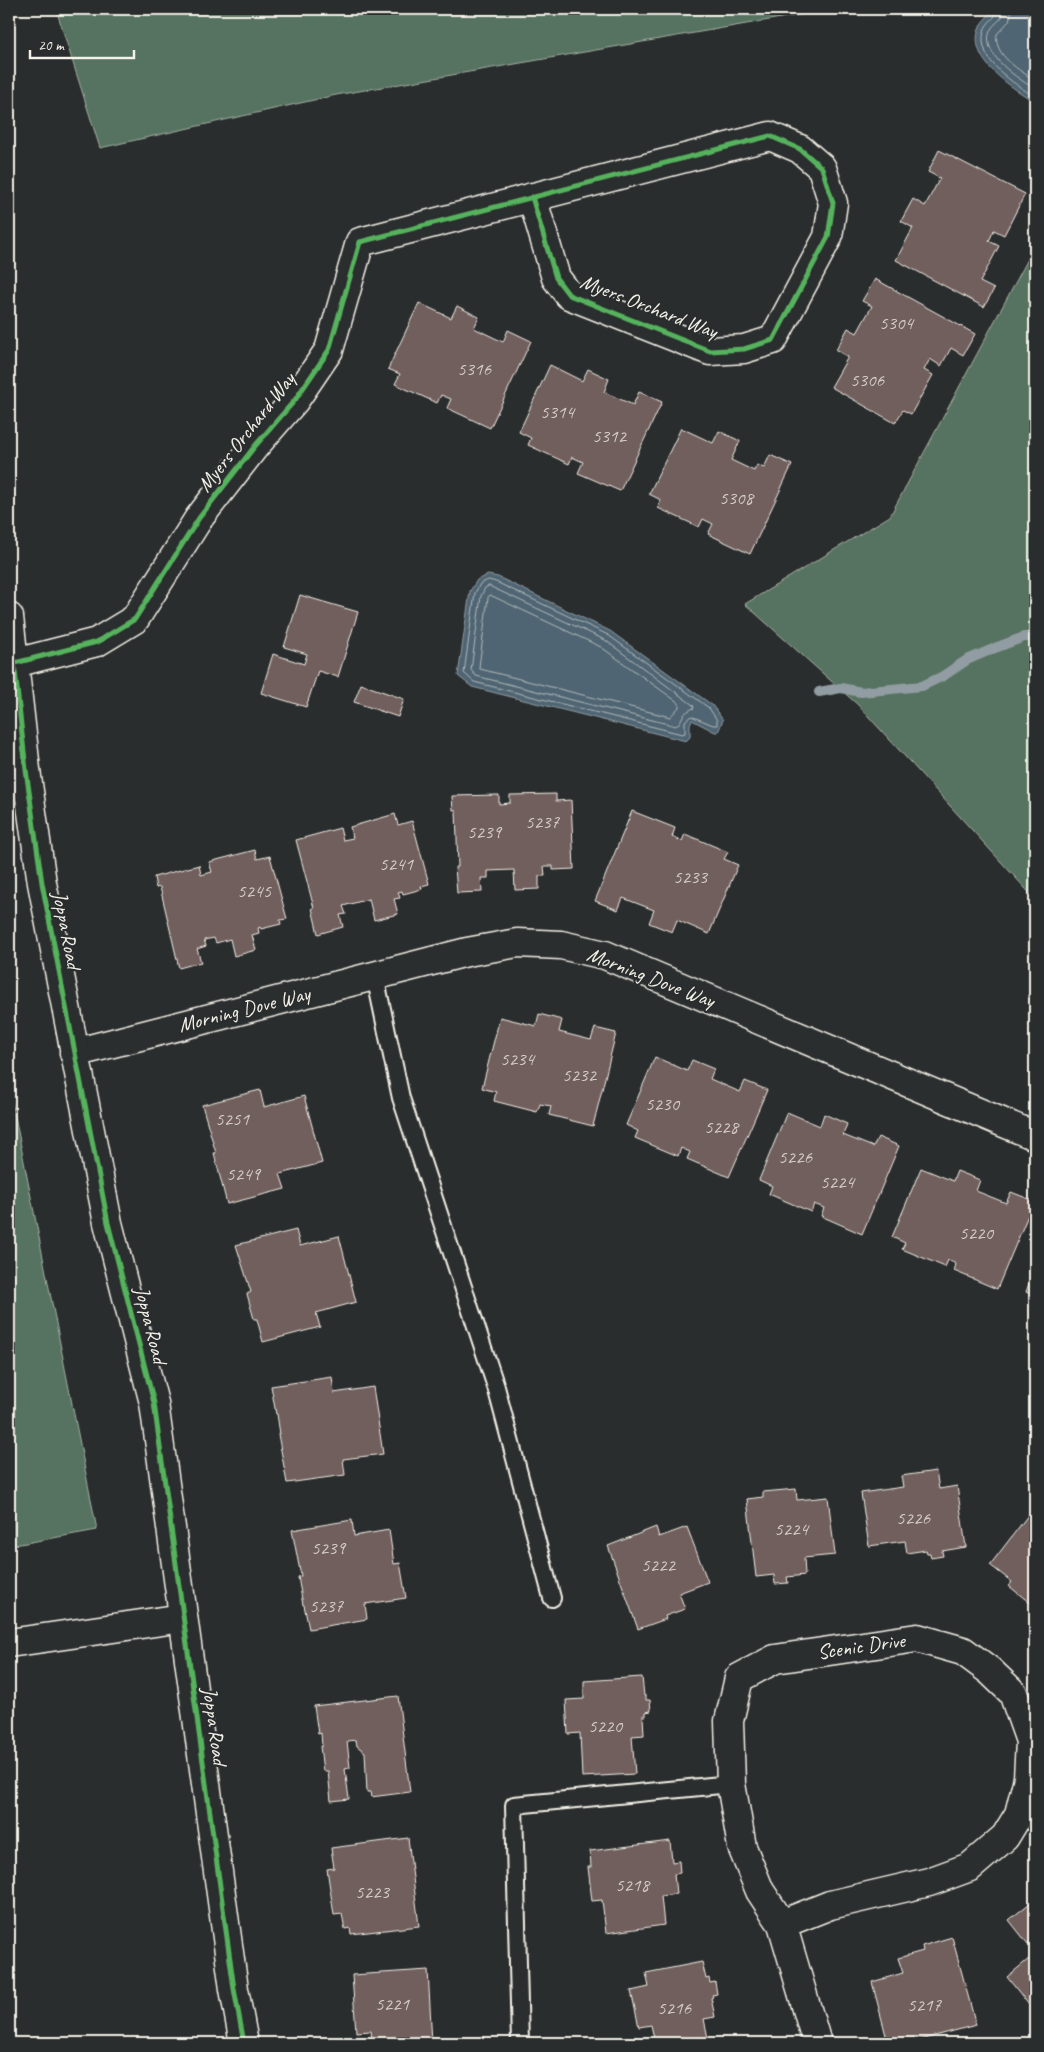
<svg xmlns="http://www.w3.org/2000/svg" width="1044" height="2052" viewBox="0 0 1044 2052" font-family="Caveat,sans-serif">
	<style>
		.green { fill: #567261; stroke: #a5b2a4 }
		.water { fill: #4f6573; stroke: #919da2 }
		.lines { fill: none; stroke-linecap: round; stroke-linejoin: round }
		.shore { stroke: #b2b9b9; stroke-width: 1 }
		.stream { stroke: #919da2; stroke-width: 10 }
		.building { fill: #715e5d; stroke: #f4f1e8 }
		.lane-casing { stroke: #f4f1e8; stroke-width: 20 }
		.street-casing { stroke: #f4f1e8; stroke-width: 31 }
		.secondary-casing { stroke: #f4f1e8; stroke-width: 31 }
		.lane { stroke: #2a2d2e; stroke-width: 16 }
		.street { stroke: #2a2d2e; stroke-width: 28 }
		.secondary { stroke: #2a2d2e; stroke-width: 28 }
		.cycleway-casing { stroke: #2a2d2e; stroke-width: 8 }
		.cycleway { stroke: #56b35d; stroke-width: 5 }
		.labels { text-anchor: middle; stroke-width: 4.5; stroke-linejoin: round; paint-order: stroke }
		.number-label { font-size: 19px; fill: #d3ccc5 }
		.street-label { font-size: 21px; fill: #f4f1e8; stroke: #2a2d2e }
	</style>
	<rect width="100%" height="100%" fill="#2a2d2e"/>
	<filter id="ink" filterUnits="userSpaceOnUse"><feTurbulence type="fractalNoise" baseFrequency=".02" numOctaves="2"/><feDisplacementMap in="SourceGraphic" scale="10" xChannelSelector="R" yChannelSelector="G"/><feConvolveMatrix kernelMatrix="1 2 1 2 8 2 1 2 1" color-interpolation-filters="sRGB"/></filter>
	<g filter="url(#ink)">
		<g class="green">
			<path d="M56,9h777l-497,86 -236,53z"/>
			<path d="M1035,246v653l-177,-194 -113,-101 145,-88z"/>
			<path d="M9,1086l88,444 -88,16z"/>
		</g>
		<g class="water">
			<path d="M995,9h40v93c-22,-14 -70,-42 -55,-76 3,-6 10,-12 15,-17z"/>
			<path d="M488,575l10,2 112,54 102,74 11,15 -5,12h-3l-23,-12 -2,4v13l-4,4 -214,-54 -14,-11 12,-85 7,-11z"/>
		</g>
		<g class="lines">
			<g class="shore">
				<path d="M998,9c-1,9 -12,13 -14,22 -8,30 30,52 51,66"/>
				<path d="M1005,9c-1,11 -11,13 -15,22 -10,24 29,48 45,58"/>
				<path d="M1012,9l-3,12 -12,13c-4,21 23,37 38,46"/>
				<path d="M489,580l7,2 112,53 101,73 8,12v5h-4l-22,-9 -6,5v12l-3,1 -208,-52 -10,-9 11,-80 5,-9z"/>
				<path d="M489,586l116,54 88,65 1,3c-15,6 -10,12 -18,18l-200,-50 -5,-6 10,-74 4,-8z"/>
				<path d="M490,595l111,52 78,56v4l-9,10 -190,-48 -1,-2 9,-69z"/>
			</g>
			<path class="stream" d="M819,692l22,-4 20,4 61,-6 21,-10 24,-16 28,-12 29,-11h11"/>
		</g>
		<g class="building">
			<path d="M939,150l86,44 -21,41 -10,-5 -5,11 10,5 -19,36 14,7 -10,18 -88,-47 17,-32 -12,-7 12,-22 12,7 15,-28 -12,-6z"/>
			<path d="M875,279l100,55 -12,21 -12,-7 -10,18 -11,-7 -6,11 9,5 -22,39 -8,-4 -8,13 -64,-36 17,-30 -12,-7 12,-22 9,5 15,-27 -10,-5z"/>
			<path d="M419,303l32,15 6,-12 22,11 -5,11 29,14 5,-12 23,11 -41,87 -43,-20 4,-9 -10,-4 -4,8 -42,-19 5,-10 -12,-5z"/>
			<path d="M550,365l32,16 6,-12 21,10 -5,13 29,13 6,-13 23,10 -42,89 -42,-18 5,-11 -11,-5 -3,7 -41,-19 3,-7 -12,-6z"/>
			<path d="M681,428l32,15 6,-12 21,10 -9,19 23,11 3,-6 7,3 6,-13 22,10 -42,89 -42,-20 5,-10 -10,-5 -4,8 -41,-19 3,-8 -12,-6z"/>
			<path d="M300,595l58,17 -20,65 -20,-6 -12,36 -45,-14 12,-39 31,10 3,-10 -23,-7z"/>
			<path d="M361,684l43,15 -6,18 -44,-15z"/>
			<path d="M556,794v7l15,-1 3,69 -21,1v-4h-9l1,10h-6v13l-24,1 -1,-20 -26,1v7h-7l1,14 -25,1 -2,-26h3l-2,-57h-3l-1,-14 47,-1v9l11,-1v-8z"/>
			<path d="M632,811l43,17 -3,9 10,4 3,-7 43,18 -4,7 14,6 -29,69 -32,-14 -5,12 -23,-9 5,-13 -31,-12 -5,12 -23,-9z"/>
			<path d="M395,814l3,11 14,-4 17,63 -8,2 1,3 -19,5 -1,-3 -4,1 2,6 -6,1 4,15 -24,6 -5,-21 -26,7 3,8 -6,1 3,12 -25,7 -6,-26h2l-18,-68 44,-12 3,12 10,-2 -3,-11z"/>
			<path d="M255,850l2,9 13,-3 17,63 -7,1 1,4 -20,5 -1,-2 -2,1 1,5 -7,2 4,15 -22,6 -4,-17 -14,4 -2,-5 -10,2 2,6 -9,3 4,13 -22,6 -19,-81 -4,1 -2,-11 45,-12 2,10 11,-3 -3,-10z"/>
			<path d="M539,1014l23,6 -3,12 32,8 4,-12 21,5 -23,93 -44,-11 2,-9 -11,-2 -3,8 -43,-11 2,-9 -14,-4 18,-71 36,9z"/>
			<path d="M655,1057l32,14 5,-11 22,9 -4,10 30,13 5,-11 22,9 -38,87 -42,-18 3,-7 -9,-4 -3,8 -43,-18 3,-7 -12,-6z"/>
			<path d="M260,1090l4,17 40,-11 18,67 -42,11 5,15 -58,15 -13,-51h2l-14,-48z"/>
			<path d="M787,1112l33,14 4,-12 23,10 -4,11 30,12 5,-10 21,9 -37,88 -41,-18 3,-8 -10,-4 -3,8 -42,-18 3,-8 -13,-6z"/>
			<path d="M921,1168l32,13 4,-10 23,9 -4,11 30,12 5,-11 23,9 -37,88 -43,-18 2,-7 -8,-4 -3,7 -43,-18 3,-6 -13,-6z"/>
			<path d="M296,1230l4,16 39,-10 17,66 -40,11 4,14 -57,15 -6,-23h-3l-7,-25 4,-2 -15,-47z"/>
			<path d="M1035,1267v29l-9,-4z"/>
			<path d="M332,1377l2,16 39,-6 10,67 -40,5 2,16 -58,8 -9,-49h2l-3,-20h-1l-5,-28z"/>
			<path d="M936,1471l3,18 18,-3 9,61 -24,4 1,5 -12,2 -1,-5h-3l-1,-3 -19,3 -2,-12 -36,5 -8,-53 42,-6 -2,-11z"/>
			<path d="M796,1489l1,11 31,-3 7,58 -31,3 1,17 -18,2 1,6 -13,1 -1,-9 -18,2 -9,-78 16,-2v-5z"/>
			<path d="M1029,1514l6,5v88l-26,-21 3,-4 -22,-17z"/>
			<path d="M352,1520l2,16 35,-6 5,34 6,-1 6,35 -41,6 2,15 -58,10 -5,-24h-1l-5,-28 3,-1 -9,-46z"/>
			<path d="M656,1527l3,10 28,-10 21,55 -29,11 6,16 -20,7 1,3 -28,10 -30,-83z"/>
			<path d="M642,1677l2,19h2v4h4l1,11 -5,1v4h-3l1,19 -12,1 3,38 -53,3 -2,-44 -12,1 -2,-34 18,-1v-18z"/>
			<path d="M398,1696l12,96 -39,5 -1,-5h-3l-2,-40 -8,-6 -1,-6 -9,1 3,27 -5,1 4,30 -18,2 -3,-30h-5l-3,-25h2l-1,-13 -3,1 -4,-28z"/>
			<path d="M408,1838l11,88 -68,8 -1,-6 -5,1 -3,-15 -8,1 -7,-46 7,-1 -3,-20z"/>
			<path d="M670,1841l2,21 7,-1 1,12 -6,1 2,20 -15,2 3,29 -58,8 -4,-33 -10,1 -4,-34h3l-1,-16z"/>
			<path d="M1035,1899v39l-7,6 -19,-24z"/>
			<path d="M952,1937l24,88 -67,18h-21l-16,-61 31,-9 -5,-15 25,-7 -1,-5z"/>
			<path d="M1035,1954v47l-6,4 -22,-28z"/>
			<path d="M702,1962l4,17 3,-1 1,5 5,-1 2,12 -5,1 1,2 -2,1 4,19 -11,2 5,24h-54l-4,-18 -12,2 -8,-36 18,-4 -3,-14z"/>
			<path d="M428,1970l4,73h-73l5,-4h8l-1,-8 -15,1 -4,-57z"/>
		</g>
		<g class="lines">
			<defs>
				<g id="lane">
					<path d="M375,976l26,122 95,289 56,211"/>
					<path d="M520,2043l-6,-238 217,-21"/>
				</g>
				<g id="street">
					<path d="M15,663l82,-21 38,-23 64,-101 56,-72 40,-46 34,-50 31,-108 410,-106 30,13 22,19 11,35 -5,34 -55,103 -29,9 -34,2 -141,-56 -13,-17 -24,-81"/>
					<path d="M74,1053l393,-101 50,-9 44,2 44,10 430,181"/>
					<path d="M9,1643l174,-25"/>
					<path d="M782,1924l48,-19 99,-23 41,-15 35,-30 14,-23 9,-36 2,-37 -17,-48 -23,-22 -27,-20 -46,-13 -142,21 -36,19 -10,43 2,63 11,63 18,44 22,33 35,119"/>
				</g>
				<path id="secondary" d="M9,617l17,153 16,113 66,340 46,180 80,586 10,54"/>
			</defs>
			<use href="#lane" class="lane-casing"/>
			<use href="#street" class="street-casing"/>
			<use href="#secondary" class="secondary-casing"/>
			<use href="#lane" class="lane"/>
			<use href="#street" class="street"/>
			<use href="#secondary" class="secondary"/>
			<defs>
				<g id="cycleway">
					<path d="M9,617l17,153 16,113 66,340 46,180 80,586 10,54"/>
					<path d="M15,663l82,-21 38,-23 64,-101 56,-72 40,-46 34,-50 31,-108 410,-106 30,13 22,19 11,35 -5,34 -55,103 -29,9 -34,2 -141,-56 -13,-17 -24,-81"/>
				</g>
			</defs>
			<use href="#cycleway" class="cycleway-casing"/>
			<use href="#cycleway" class="cycleway"/>
		</g>
	</g>
	<g class="labels">
		<g class="number-label">
			<text x="896" y="329">5304</text>
			<text x="474" y="375">5316</text>
			<text x="867" y="386">5306</text>
			<text x="557" y="418">5314</text>
			<text x="609" y="442">5312</text>
			<text x="736" y="504">5308</text>
			<text x="542" y="828">5237</text>
			<text x="484" y="838">5239</text>
			<text x="396" y="870">5241</text>
			<text x="690" y="883">5233</text>
			<text x="254" y="897">5245</text>
			<text x="517" y="1065">5234</text>
			<text x="579" y="1081">5232</text>
			<text x="662" y="1110">5230</text>
			<text x="232" y="1125">5251</text>
			<text x="721" y="1133">5228</text>
			<text x="795" y="1163">5226</text>
			<text x="243" y="1180">5249</text>
			<text x="837" y="1188">5224</text>
			<text x="976" y="1239">5220</text>
			<text x="913" y="1524">5226</text>
			<text x="791" y="1535">5224</text>
			<text x="328" y="1554">5239</text>
			<text x="658" y="1571">5222</text>
			<text x="326" y="1612">5237</text>
			<text x="605" y="1732">5220</text>
			<text x="632" y="1891">5218</text>
			<text x="372" y="1898">5223</text>
			<text x="392" y="2010">5221</text>
			<text x="924" y="2011">5217</text>
			<text x="674" y="2014">5216</text>
		</g>
		<g class="street-label">
			<text transform="translate(649 306) rotate(21)" y="7">Myers Orchard Way</text>
			<text transform="translate(246 432) rotate(-52)" y="7">Myers Orchard Way</text>
			<text transform="translate(67 930) rotate(79)" y="7">Joppa Road</text>
			<text transform="translate(651 977) rotate(21)" y="7">Morning Dove Way</text>
			<text transform="translate(244 1009) rotate(-14)" y="7">Morning Dove Way</text>
			<text transform="translate(151 1325) rotate(76)" y="7">Joppa Road</text>
			<text transform="translate(861 1646) rotate(-8)" y="7">Scenic Drive</text>
			<text transform="translate(215 1726) rotate(82)" y="7">Joppa Road</text>
		</g>
	</g>
	<rect width="1044" height="2052" fill="none" stroke="#2a2d2e" stroke-width="30"/>
	<rect x="15" y="15" width="1014" height="2022" fill="none" stroke="#f4f1e8" stroke-width="2" filter="url(#ink)"/>
	<path d="M30 50v8h104v-8" fill="none" stroke="#f4f1e8" stroke-width="2.5"/>
	<text x="38" y="50" font-size="15" fill="#f4f1e8" stroke="#2a2d2e" stroke-width="4" paint-order="stroke">20 m</text>
</svg>
